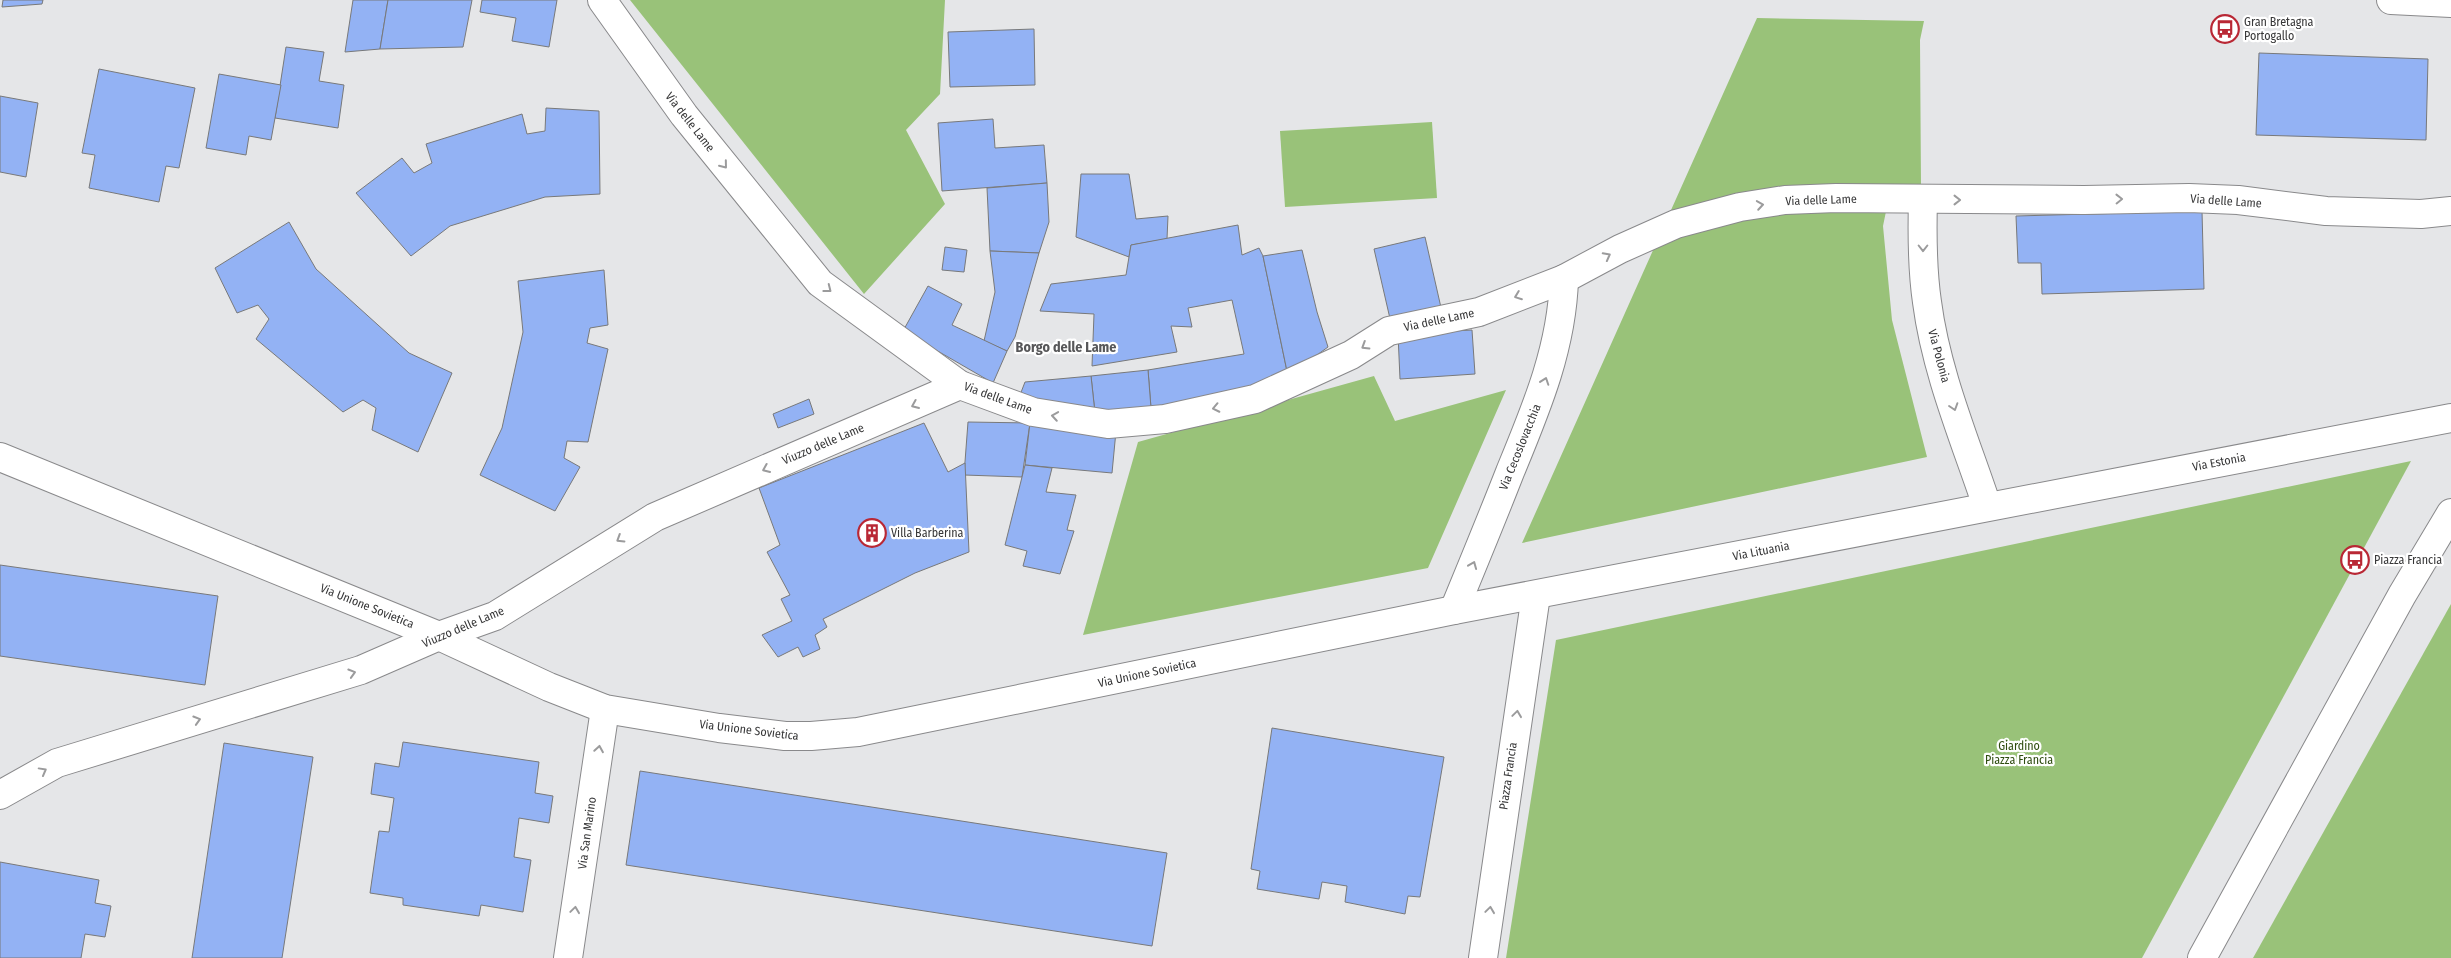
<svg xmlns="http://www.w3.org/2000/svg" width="2451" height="958" viewBox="0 0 2451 958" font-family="'Fira Sans Condensed',sans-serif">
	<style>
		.green { fill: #99c279 }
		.building { fill: #93b2f4; stroke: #78797a }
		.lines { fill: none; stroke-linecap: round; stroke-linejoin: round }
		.street-casing { stroke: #89898b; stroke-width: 30 }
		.secondary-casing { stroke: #89898b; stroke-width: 30 }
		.street { stroke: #fff; stroke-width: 28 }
		.secondary { stroke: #fff; stroke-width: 28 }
		.oneway { stroke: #9b9b9c }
		.labels { text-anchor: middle; stroke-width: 4.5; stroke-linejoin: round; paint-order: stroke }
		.poi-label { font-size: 12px; fill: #373738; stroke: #fff; text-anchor: start }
		.street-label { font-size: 12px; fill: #373738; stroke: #fff }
		.park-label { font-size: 12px; fill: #2e4c0f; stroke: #fff }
		.neighbourhood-label { font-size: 14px; font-weight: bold; fill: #575759; stroke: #fff }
	</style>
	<rect width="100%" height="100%" fill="#e5e6e8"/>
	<g class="green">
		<path d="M630,0h315l-5,94 -34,36 39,74 -81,90z"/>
		<path d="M1757,18l167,3 -4,19 1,147h-30l-8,39 9,94 35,137 -405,86z"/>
		<path d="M1432,122l5,76 -152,9 -5,-76z"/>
		<path d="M1374,376l21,45 111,-31 -78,178 -345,67 55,-193z"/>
		<path d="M2411,461l-269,497h-636l50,-318z"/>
		<path d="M2451,604v354h-198z"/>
	</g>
	<g class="building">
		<path d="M3,0h40l-1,4 -40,3z"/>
		<path d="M353,0h35l-8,49 -35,3z"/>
		<path d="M388,0h84l-9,47 -83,2z"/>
		<path d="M482,0h75l-8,47 -37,-6 4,-23 -36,-6z"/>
		<path d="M1034,29l1,56 -85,2 -2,-55z"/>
		<path d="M286,47l38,5 -5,29 25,4 -6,43 -63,-10z"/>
		<path d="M2259,53l169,6 -2,81 -170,-5z"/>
		<path d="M99,69l96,19 -16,80 -13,-2 -7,36 -70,-14 6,-33 -13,-2z"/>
		<path d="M219,74l62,11 -10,55 -22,-4 -3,19 -40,-7z"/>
		<path d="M0,96l38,7 -12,74 -26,-5z"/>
		<path d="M546,108l53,3 1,83 -55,3 -95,29 -39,30 -55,-63 46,-35 12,15 18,-10 -6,-19 96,-30 5,20 18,-3z"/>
		<path d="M993,119l2,29 49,-3 3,38 -105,8 -4,-68z"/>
		<path d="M1081,174h48l7,45 32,-3 -1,23 -36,6 -2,12 -53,-20z"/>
		<path d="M1047,183l2,39 -10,31 -49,-2 -3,-63z"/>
		<path d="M2202,211l2,78 -162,5 -1,-31h-23l-2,-47z"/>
		<path d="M289,222l27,47 93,84 43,20 -34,79 -46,-22 4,-22 -13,-8 -20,12 -87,-73 13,-20 -11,-14 -21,8 -22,-45z"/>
		<path d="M1238,225l4,30 17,-7 4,8 25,120 -40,12 -97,20 -3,-38 96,-16 -12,-54 -44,8 4,19 -21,-1 6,26 -85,14 2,-52 -54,-3 11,-27 75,-9 5,-30z"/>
		<path d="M1425,237l17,75 -51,11 -17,-74z"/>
		<path d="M945,247l22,3 -3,22 -22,-2z"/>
		<path d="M1302,250l15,62 11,35 -40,29 -25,-120z"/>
		<path d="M990,251l49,2 -24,84 -8,14 -23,-10 11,-49z"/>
		<path d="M604,270l4,55 -18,3 -3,15 21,6 -20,93 -21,-1 -3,17 16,9 -25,44 -75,-36 22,-47 21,-96 -5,-51z"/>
		<path d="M928,286l34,18 -10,21 55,26 -14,32 -90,-52z"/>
		<path d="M1472,330l3,44 -75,5 -2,-45z"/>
		<path d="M1148,370l3,38 -56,5 -4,-37z"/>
		<path d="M1091,376l4,37 -75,-18 5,-13z"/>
		<path d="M809,399l5,15 -36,14 -5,-14z"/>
		<path d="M968,422l62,1 -8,54 -58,-2z"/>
		<path d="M924,423l24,49 17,-9 4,89 -54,21 -92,46 4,8 -12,8 5,14 -17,8 -5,-10 -20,10 -16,-22 30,-14 -11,-22 9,-4 -23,-43 13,-7 -21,-57z"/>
		<path d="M1030,423l86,8 -4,42 -87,-8z"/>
		<path d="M1025,465l27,3 -6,24 30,3 -9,35 7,1 -14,43 -37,-8 4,-15 -22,-6z"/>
		<path d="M0,565l218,31 -13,89 -205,-29z"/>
		<path d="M1272,728l172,29 -24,140 -12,-1 -3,18 -60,-12 2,-16 -25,-4 -3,17 -62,-10 3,-18 -9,-2z"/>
		<path d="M403,742l136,20 -4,31 18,3 -4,27 -30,-5 -5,39 17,3 -8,52 -42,-7 -2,11 -76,-11v-7l-33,-5 9,-62 10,1 5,-34 -23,-4 4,-31 24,4z"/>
		<path d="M224,743l89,14 -31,201h-90z"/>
		<path d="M640,771l527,82 -15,93 -526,-81z"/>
		<path d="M0,862l99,18 -4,23 16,3 -6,31 -20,-3 -4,24h-81z"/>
	</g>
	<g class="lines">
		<defs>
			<g id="street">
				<path d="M602,0l82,115 136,168 140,102 73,27 75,12 57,-5 90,-20 96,-44 38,-24 90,-19 85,-33 56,-30 56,-25 64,-17 45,-7 51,-2 248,2 105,-2 49,2 88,11 95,3 30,-3"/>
				<path d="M2391,0l60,3"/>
				<path d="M1923,199c-1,35 -1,69 4,103 9,70 38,138 60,204"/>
				<path d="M0,457l439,179 110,51 56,22 114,19 66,8h26l47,-4 596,-122 997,-192"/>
				<path d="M1454,610c19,-46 38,-92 56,-138 26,-63 52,-124 54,-193"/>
				<path d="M0,795l57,-32 304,-93 78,-34 56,-20 160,-99 305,-132"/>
				<path d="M568,958l37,-249"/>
				<path d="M1483,958l53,-363"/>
			</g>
			<path id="secondary" d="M2202,958l200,-363 49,-82"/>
		</defs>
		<use href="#street" class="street-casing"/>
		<use href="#secondary" class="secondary-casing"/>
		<use href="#street" class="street"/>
		<use href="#secondary" class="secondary"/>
	</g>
	<defs><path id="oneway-chevron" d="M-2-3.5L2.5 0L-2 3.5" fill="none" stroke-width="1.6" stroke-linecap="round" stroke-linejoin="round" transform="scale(1.25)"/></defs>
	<g class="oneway">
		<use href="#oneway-chevron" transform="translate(724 165) rotate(51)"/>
		<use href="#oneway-chevron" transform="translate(2119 199) rotate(-1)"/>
		<use href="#oneway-chevron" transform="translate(1957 200)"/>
		<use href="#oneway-chevron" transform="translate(1760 205) rotate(-9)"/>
		<use href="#oneway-chevron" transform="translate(1923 248) rotate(90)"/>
		<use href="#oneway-chevron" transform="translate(1607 256) rotate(-28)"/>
		<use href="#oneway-chevron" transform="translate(828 289) rotate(38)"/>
		<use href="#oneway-chevron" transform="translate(1518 296) rotate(159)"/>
		<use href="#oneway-chevron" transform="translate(1365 346) rotate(148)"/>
		<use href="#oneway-chevron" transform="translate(1545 381) rotate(-71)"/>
		<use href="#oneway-chevron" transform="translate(915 405) rotate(157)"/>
		<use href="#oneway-chevron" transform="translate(1954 407) rotate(72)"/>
		<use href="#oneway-chevron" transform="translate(1216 408) rotate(168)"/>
		<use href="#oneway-chevron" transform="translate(1055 416) rotate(-171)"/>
		<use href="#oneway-chevron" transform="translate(766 469) rotate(157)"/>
		<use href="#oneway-chevron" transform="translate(620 539) rotate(148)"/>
		<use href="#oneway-chevron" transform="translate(1473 565) rotate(-68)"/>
		<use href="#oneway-chevron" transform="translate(352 673) rotate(-17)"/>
		<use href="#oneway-chevron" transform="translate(1517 714) rotate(-82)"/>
		<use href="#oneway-chevron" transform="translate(197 720) rotate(-17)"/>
		<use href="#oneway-chevron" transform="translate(599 749) rotate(-81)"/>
		<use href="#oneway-chevron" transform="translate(43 771) rotate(-29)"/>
		<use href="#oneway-chevron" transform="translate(575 910) rotate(-82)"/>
		<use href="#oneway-chevron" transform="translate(1490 910) rotate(-82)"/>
	</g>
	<defs>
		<symbol id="bus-ring" viewBox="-11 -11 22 22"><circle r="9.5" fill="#fff" stroke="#b92835" stroke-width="1.5"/><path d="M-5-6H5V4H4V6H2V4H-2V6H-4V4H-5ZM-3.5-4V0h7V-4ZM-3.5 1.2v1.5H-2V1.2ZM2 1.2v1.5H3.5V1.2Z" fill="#b92835"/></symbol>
		<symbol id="building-ring" viewBox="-11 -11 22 22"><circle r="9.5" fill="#fff" stroke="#b92835" stroke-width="1.5"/><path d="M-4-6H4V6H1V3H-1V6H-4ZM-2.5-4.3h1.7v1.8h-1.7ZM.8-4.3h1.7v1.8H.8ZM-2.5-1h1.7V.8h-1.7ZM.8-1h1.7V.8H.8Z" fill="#b92835"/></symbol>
	</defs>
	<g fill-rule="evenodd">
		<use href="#bus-ring" x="2209" y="13" width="32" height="32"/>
		<use href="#building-ring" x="856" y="517" width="32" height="32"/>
		<use href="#bus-ring" x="2339" y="544" width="32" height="32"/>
	</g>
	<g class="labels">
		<g class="poi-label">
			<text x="2244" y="26">Gran Bretagna<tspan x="2244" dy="14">Portogallo</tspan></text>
			<text x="891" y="537">Villa Barberina</text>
			<text x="2374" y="564">Piazza Francia</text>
		</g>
		<g class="street-label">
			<text transform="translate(690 122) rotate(52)" y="4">Via delle Lame</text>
			<text transform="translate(1821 200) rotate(-2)" y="4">Via delle Lame</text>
			<text transform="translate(2226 201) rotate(4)" y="4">Via delle Lame</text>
			<text transform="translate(1439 320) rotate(-12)" y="4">Via delle Lame</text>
			<text transform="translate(1939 356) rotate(75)" y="4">Via Polonia</text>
			<text transform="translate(998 398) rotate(20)" y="4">Via delle Lame</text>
			<text transform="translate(823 444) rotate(-23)" y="4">Viuzzo delle Lame</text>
			<text transform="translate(1520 447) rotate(-68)" y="4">Via Cecoslovacchia</text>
			<text transform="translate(2219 462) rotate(-11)" y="4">Via Estonia</text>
			<text transform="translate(1761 551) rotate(-11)" y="4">Via Lituania</text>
			<text transform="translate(367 606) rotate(22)" y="4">Via Unione Sovietica</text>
			<text transform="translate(463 627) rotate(-23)" y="4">Viuzzo delle Lame</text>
			<text transform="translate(1147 673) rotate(-12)" y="4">Via Unione Sovietica</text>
			<text transform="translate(749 730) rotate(7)" y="4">Via Unione Sovietica</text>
			<text transform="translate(1508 776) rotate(-82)" y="4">Piazza Francia</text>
			<text transform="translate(587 833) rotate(-82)" y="4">Via San Marino</text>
		</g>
		<g class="park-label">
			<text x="2019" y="750">Giardino<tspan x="2019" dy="14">Piazza Francia</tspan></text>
		</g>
		<g class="neighbourhood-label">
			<text x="1066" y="352">Borgo delle Lame</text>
		</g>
	</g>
</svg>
